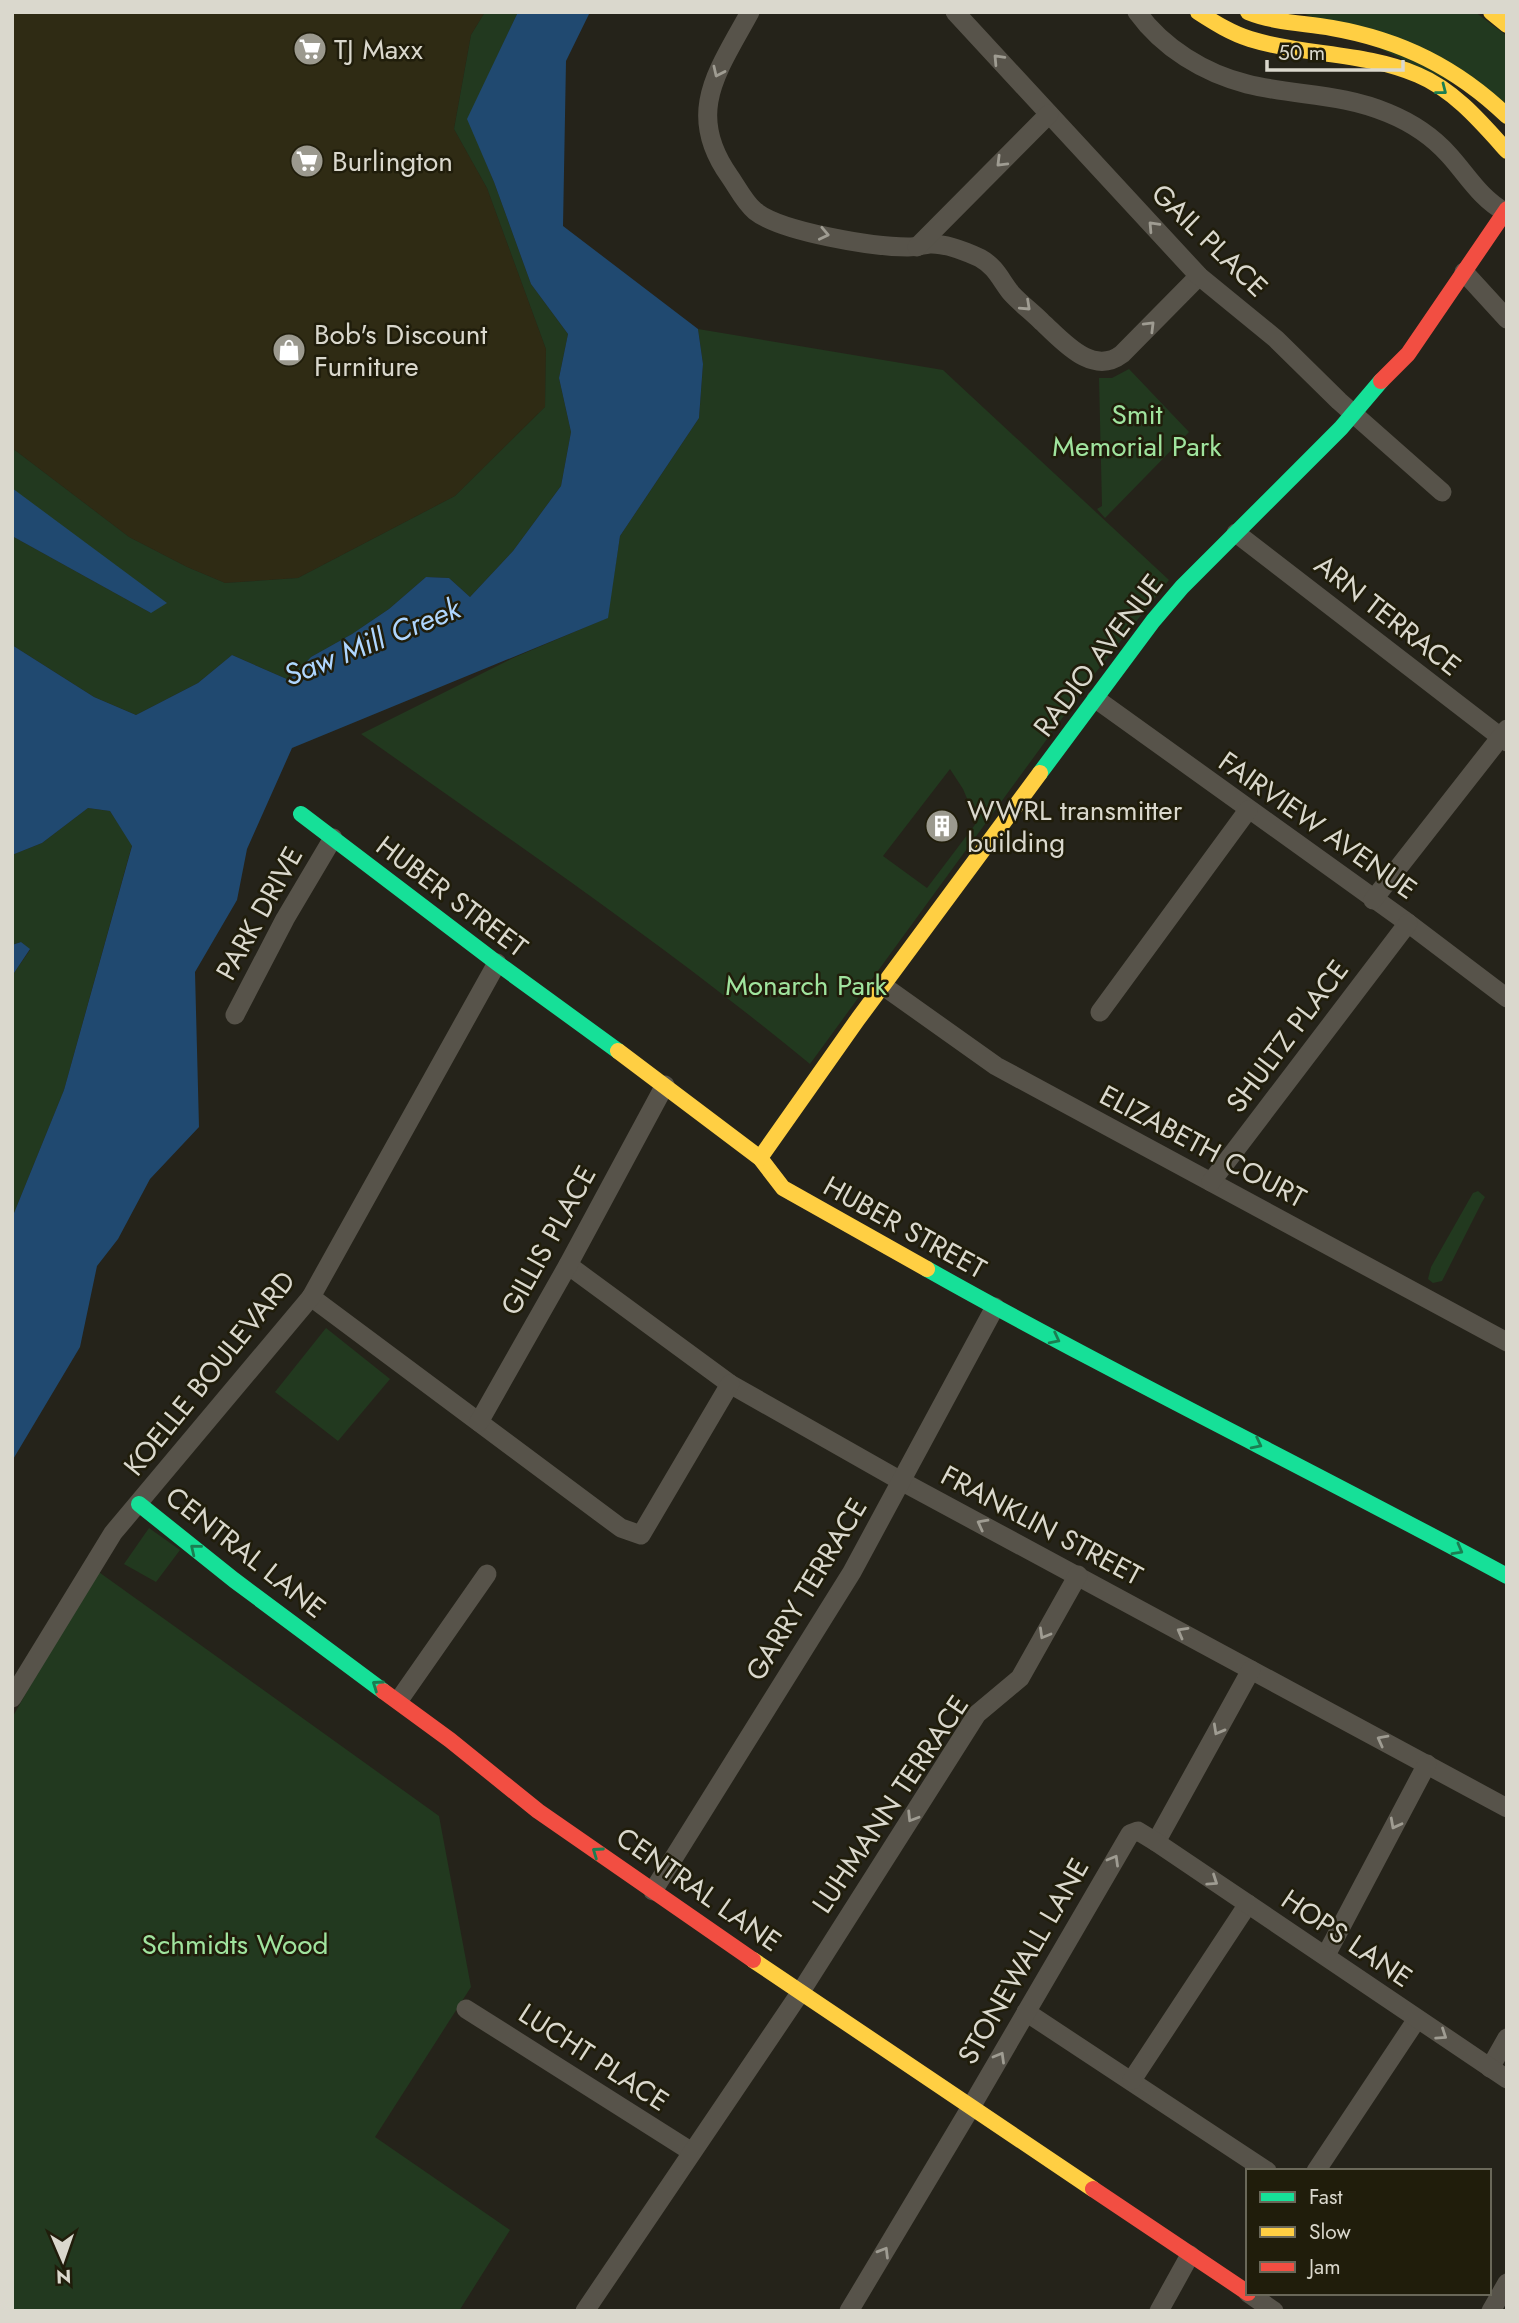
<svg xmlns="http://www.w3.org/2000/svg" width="1519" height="2323" viewBox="0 0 1519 2323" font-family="Jost,sans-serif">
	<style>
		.built { fill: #2f2b14 }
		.green { fill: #22391f; fill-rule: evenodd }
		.water { fill: #204970 }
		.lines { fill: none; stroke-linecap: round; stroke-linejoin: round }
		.street { stroke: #57534a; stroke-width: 19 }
		.fast { stroke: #16e098; stroke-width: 16 }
		.slow { stroke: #ffcf43; stroke-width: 16 }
		.jam { stroke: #f24e42; stroke-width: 16 }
		.oneway { stroke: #9f9c92 }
		.oneway2 { stroke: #1b7e52 }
		.labels { text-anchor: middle; stroke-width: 5; stroke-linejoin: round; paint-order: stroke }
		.poi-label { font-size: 28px; fill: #dad8cd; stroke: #201d0b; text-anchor: start }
		.street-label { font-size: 28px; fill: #dad8cd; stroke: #201d0b }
		.park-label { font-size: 28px; fill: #a0e49e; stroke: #201d0b }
		.water-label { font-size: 30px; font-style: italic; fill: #afd6ff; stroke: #201d0b }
	</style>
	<rect width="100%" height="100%" fill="#25231a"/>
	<path class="built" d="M12,12h473l-14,23 -17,94 33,59 59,161 -1,58 -90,89 -157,82 -73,5 -38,-16 -58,-30 -117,-89z"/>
	<g class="green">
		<path d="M485,12h33l-50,107 26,63 37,102 37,50 -9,44 12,54 -10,54 -48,65 -43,46 -21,-19 -23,-1 -37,32 -37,25 -41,23 -22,23 -57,-25 -34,28 -62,32 -42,-18 -82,-52v-109l139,77 -139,-124v-41l117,89 58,30 38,16 73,-5 157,-82 90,-89 1,-58 -59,-161 -33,-59 17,-94z"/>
		<path d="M1301,12h174l32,24v72z"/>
		<path d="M698,329l245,41 226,210 -76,96 -283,388c-143,-118 -298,-223 -449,-330l152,-76 94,-40 13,-82 79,-118 4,-54zM950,769l13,20 14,33 -50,66 -44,-32z"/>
		<path d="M1129,369l60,63 -84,86 -8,-9 5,-3 -3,-128h13z"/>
		<path d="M88,808l22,3 22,34 -68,245 -52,128v-242l18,-26 -9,-8 -9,3v-90l30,-12z"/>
		<path d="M1478,1191l7,6 -3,5 -40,79 -9,2 -5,-4 3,-12 42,-74z"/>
		<path d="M326,1328l64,51 -52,62 -63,-49z"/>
		<path d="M149,1528l31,22 -24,32 -32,-18z"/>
		<path d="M96,1570l343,246 32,171 -96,150 135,93 -51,81h-447v-593z"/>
	</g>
	<g class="water">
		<path d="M518,12h72l-24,49 -3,165 135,103 5,35 -4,54 -79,118 -12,82 -316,130 -45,101 -10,51 -42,72 4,155 -49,52 -32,60 -21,27 -17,81 -68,114v-243l52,-128 68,-244 -22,-35 -22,-3 -46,35 -30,12v-210l82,52 42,18 62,-32 34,-28 57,25 22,-23 41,-23 37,-25 37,-32 23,1 21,19 43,-46 48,-65 10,-54 -12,-54 9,-44 -37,-50 -37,-102 -27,-63z"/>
		<path d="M12,488l155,115 -16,10 -139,-77z"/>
		<path d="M21,942l9,7 -18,27v-31z"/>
	</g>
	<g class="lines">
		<g class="street">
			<path d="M750,12c-32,59 -66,101 -20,165 7,10 15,26 25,34 26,21 119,36 153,36 8,0 14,-2 21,-3 17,-1 36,7 51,14 16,9 20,21 31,35 9,10 21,19 31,29 20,18 50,55 80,32l77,-78"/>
			<path d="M955,12l244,264 77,63 63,62 103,91"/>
			<path d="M1137,12c26,36 67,61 110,72 48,12 94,9 141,29 22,9 45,24 61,42 19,21 31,43 56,57"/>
			<path d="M917,247l132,-133"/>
			<path d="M1464,272l43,47"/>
			<path d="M1236,533l271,209"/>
			<path d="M1096,699l312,224 99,75"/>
			<path d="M1373,900l134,-171"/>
			<path d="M882,985l114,81 511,276"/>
			<path d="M1100,1012l148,-202"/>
			<path d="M235,1015l50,-96 48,-81"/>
			<path d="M1211,1182l197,-259"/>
			<path d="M568,1265l162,119 171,97 606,327"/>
			<path d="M311,1297l310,231 20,7 89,-151"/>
			<path d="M479,1422l89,-157 97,-180"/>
			<path d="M12,1698l101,-165 198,-236 186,-334"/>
			<path d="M399,1700l88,-126"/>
			<path d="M1156,1842l95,-172"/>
			<path d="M653,1891l199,-319 143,-265"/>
			<path d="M1326,1955l101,-191"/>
			<path d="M466,2009l226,143"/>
			<path d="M1026,2012l241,159"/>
			<path d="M1490,2068l17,-30"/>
			<path d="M1132,2080l116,-176"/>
			<path d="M1316,2171l101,-152"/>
			<path d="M1248,2293l26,18"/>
			<path d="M585,2311l215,-318 177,-279 43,-36 58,-103"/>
			<path d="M849,2311l122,-204 159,-273 8,-3 18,11 351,237"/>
			<path d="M1159,2311l31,-56"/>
			<path d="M1491,2311l16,-28"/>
		</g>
		<g class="fast">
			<path d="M1040,773l113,-152 29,-34 159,-159 40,-47"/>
			<path d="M301,814l196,149 121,88"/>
			<path d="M927,1269c190,107 388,203 580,307"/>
			<path d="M139,1504l95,76 149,111"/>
		</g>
		<g class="slow">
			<path d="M1198,12c17,11 33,21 52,27 55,17 115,13 168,36 36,15 63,47 89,76"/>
			<path d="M1248,12c27,11 56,11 84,16 69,12 125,40 175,88"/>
			<path d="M1491,12l16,13"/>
			<path d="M618,1051l142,107 23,30 144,81"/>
			<path d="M760,1158l98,-139 182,-246"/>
			<path d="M753,1960l340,229"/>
		</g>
		<g class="jam">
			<path d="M1381,381l27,-27 99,-145"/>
			<path d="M383,1691l67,49 88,71 215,149"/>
			<path d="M1093,2189l155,104"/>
		</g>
	</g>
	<defs><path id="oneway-chevron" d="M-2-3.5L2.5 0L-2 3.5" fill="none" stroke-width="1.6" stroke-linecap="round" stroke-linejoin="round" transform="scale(1.75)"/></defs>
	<g class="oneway">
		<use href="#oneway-chevron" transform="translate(998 59) rotate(-133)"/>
		<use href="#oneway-chevron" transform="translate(718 72) rotate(115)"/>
		<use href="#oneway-chevron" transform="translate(1001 162) rotate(135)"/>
		<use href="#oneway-chevron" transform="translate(1153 226) rotate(-133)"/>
		<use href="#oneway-chevron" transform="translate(824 234) rotate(12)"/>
		<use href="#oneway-chevron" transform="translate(1026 306) rotate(43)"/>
		<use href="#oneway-chevron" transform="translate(1150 326) rotate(-45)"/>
		<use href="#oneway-chevron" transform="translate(982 1524) rotate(-152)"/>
		<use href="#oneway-chevron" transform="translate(1182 1632) rotate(-151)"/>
		<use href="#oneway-chevron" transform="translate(1044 1634) rotate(120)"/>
		<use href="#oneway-chevron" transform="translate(1218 1730) rotate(119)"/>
		<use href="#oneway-chevron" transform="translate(1382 1740) rotate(-152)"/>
		<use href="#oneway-chevron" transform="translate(912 1817) rotate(122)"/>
		<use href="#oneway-chevron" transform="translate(1395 1824) rotate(118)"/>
		<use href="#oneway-chevron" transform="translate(1114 1860) rotate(-60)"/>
		<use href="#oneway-chevron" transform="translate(1213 1881) rotate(34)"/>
		<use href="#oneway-chevron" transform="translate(1442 2035) rotate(34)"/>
		<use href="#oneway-chevron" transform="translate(1000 2057) rotate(-60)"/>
		<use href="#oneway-chevron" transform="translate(884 2252) rotate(-59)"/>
	</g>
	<g class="oneway2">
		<use href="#oneway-chevron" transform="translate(1442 90) rotate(38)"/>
		<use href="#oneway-chevron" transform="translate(1055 1339) rotate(27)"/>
		<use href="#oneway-chevron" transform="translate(1257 1444) rotate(27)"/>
		<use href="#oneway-chevron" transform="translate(195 1549) rotate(-141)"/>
		<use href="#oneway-chevron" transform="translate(1458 1550) rotate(29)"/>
		<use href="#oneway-chevron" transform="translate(377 1685) rotate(-145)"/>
		<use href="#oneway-chevron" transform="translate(597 1852) rotate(-145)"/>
	</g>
	<defs>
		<symbol id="supermarket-disc" viewBox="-11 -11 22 22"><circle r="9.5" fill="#9b998e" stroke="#201d0b"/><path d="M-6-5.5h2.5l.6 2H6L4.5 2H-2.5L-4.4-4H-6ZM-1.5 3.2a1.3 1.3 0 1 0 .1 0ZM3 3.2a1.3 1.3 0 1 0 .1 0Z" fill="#fff"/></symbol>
		<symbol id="shop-disc" viewBox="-11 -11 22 22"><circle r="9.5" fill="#9b998e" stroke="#201d0b"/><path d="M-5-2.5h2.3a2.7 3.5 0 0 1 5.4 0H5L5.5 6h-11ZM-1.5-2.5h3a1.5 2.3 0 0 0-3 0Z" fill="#fff"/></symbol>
		<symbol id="building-disc" viewBox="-11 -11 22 22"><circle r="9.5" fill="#9b998e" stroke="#201d0b"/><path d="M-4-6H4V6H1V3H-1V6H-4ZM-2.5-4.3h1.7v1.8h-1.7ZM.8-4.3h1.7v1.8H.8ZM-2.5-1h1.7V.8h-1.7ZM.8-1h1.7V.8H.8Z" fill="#fff"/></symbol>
	</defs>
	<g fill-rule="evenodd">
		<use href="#supermarket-disc" x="291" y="30" width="38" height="38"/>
		<use href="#supermarket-disc" x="288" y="142" width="38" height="38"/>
		<use href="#shop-disc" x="270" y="331" width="38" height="38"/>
		<use href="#building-disc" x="923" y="807" width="38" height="38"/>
	</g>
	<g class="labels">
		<g class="poi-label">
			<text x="334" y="59">TJ Maxx</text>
			<text x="332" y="171">Burlington</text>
			<text x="314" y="344">Bob's Discount<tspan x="314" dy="32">Furniture</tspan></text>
			<text x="967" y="820">WWRL transmitter<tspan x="967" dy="32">building</tspan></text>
		</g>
		<g class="street-label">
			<text transform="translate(1210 240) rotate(44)" y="10">GAIL PLACE</text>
			<text transform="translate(1388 615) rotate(38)" y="10">ARN TERRACE</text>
			<text transform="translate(1098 655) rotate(-53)" y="10">RADIO AVENUE</text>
			<text transform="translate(1318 825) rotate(35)" y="10">FAIRVIEW AVENUE</text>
			<text transform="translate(452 896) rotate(37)" y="10">HUBER STREET</text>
			<text transform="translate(259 913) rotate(-61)" y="10">PARK DRIVE</text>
			<text transform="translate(1287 1036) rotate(-53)" y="10">SHULTZ PLACE</text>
			<text transform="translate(1203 1146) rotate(28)" y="10">ELIZABETH COURT</text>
			<text transform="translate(905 1227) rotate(29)" y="10">HUBER STREET</text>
			<text transform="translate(548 1240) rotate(-61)" y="10">GILLIS PLACE</text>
			<text transform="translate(209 1373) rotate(-51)" y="10">KOELLE BOULEVARD</text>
			<text transform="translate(1042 1525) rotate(28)" y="10">FRANKLIN STREET</text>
			<text transform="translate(246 1552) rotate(38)" y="10">CENTRAL LANE</text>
			<text transform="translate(806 1589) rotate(-59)" y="10">GARRY TERRACE</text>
			<text transform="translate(890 1804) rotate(-56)" y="10">LUHMANN TERRACE</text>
			<text transform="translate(699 1889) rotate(35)" y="10">CENTRAL LANE</text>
			<text transform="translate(1347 1938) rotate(34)" y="10">HOPS LANE</text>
			<text transform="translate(1023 1961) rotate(-60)" y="10">STONEWALL LANE</text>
			<text transform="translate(594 2057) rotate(33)" y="10">LUCHT PLACE</text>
		</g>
		<g class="park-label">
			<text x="1137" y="424">Smit<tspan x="1137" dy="32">Memorial Park</tspan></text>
			<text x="806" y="995">Monarch Park</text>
			<text x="235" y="1954">Schmidts Wood</text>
		</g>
		<g class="water-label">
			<text transform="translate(372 642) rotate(-22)" y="10">Saw Mill Creek</text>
		</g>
	</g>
	<rect width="1519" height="2323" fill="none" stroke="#dad8cd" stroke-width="28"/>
	<rect x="1246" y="2169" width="245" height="126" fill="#201d0b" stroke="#6a6859" stroke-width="2"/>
	<rect x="1260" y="2192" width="35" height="10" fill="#16e098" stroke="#6a6859" stroke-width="2"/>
	<text x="1309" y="2204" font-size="21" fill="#dad8cd">Fast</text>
	<rect x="1260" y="2227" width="35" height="10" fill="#ffcf43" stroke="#6a6859" stroke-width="2"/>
	<text x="1309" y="2239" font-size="21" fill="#dad8cd">Slow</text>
	<rect x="1260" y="2262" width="35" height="10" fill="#f24e42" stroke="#6a6859" stroke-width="2"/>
	<text x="1309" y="2274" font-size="21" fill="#dad8cd">Jam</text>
	<g transform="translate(63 2260) rotate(178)" stroke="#201d0b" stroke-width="5" paint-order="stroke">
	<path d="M0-5L12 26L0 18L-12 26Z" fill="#dad8cd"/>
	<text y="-10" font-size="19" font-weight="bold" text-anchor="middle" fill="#dad8cd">N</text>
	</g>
	<path d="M1267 60v10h136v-10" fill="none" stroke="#dad8cd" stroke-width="3.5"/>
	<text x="1278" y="60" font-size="21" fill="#dad8cd" stroke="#201d0b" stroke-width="5" paint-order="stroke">50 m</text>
</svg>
